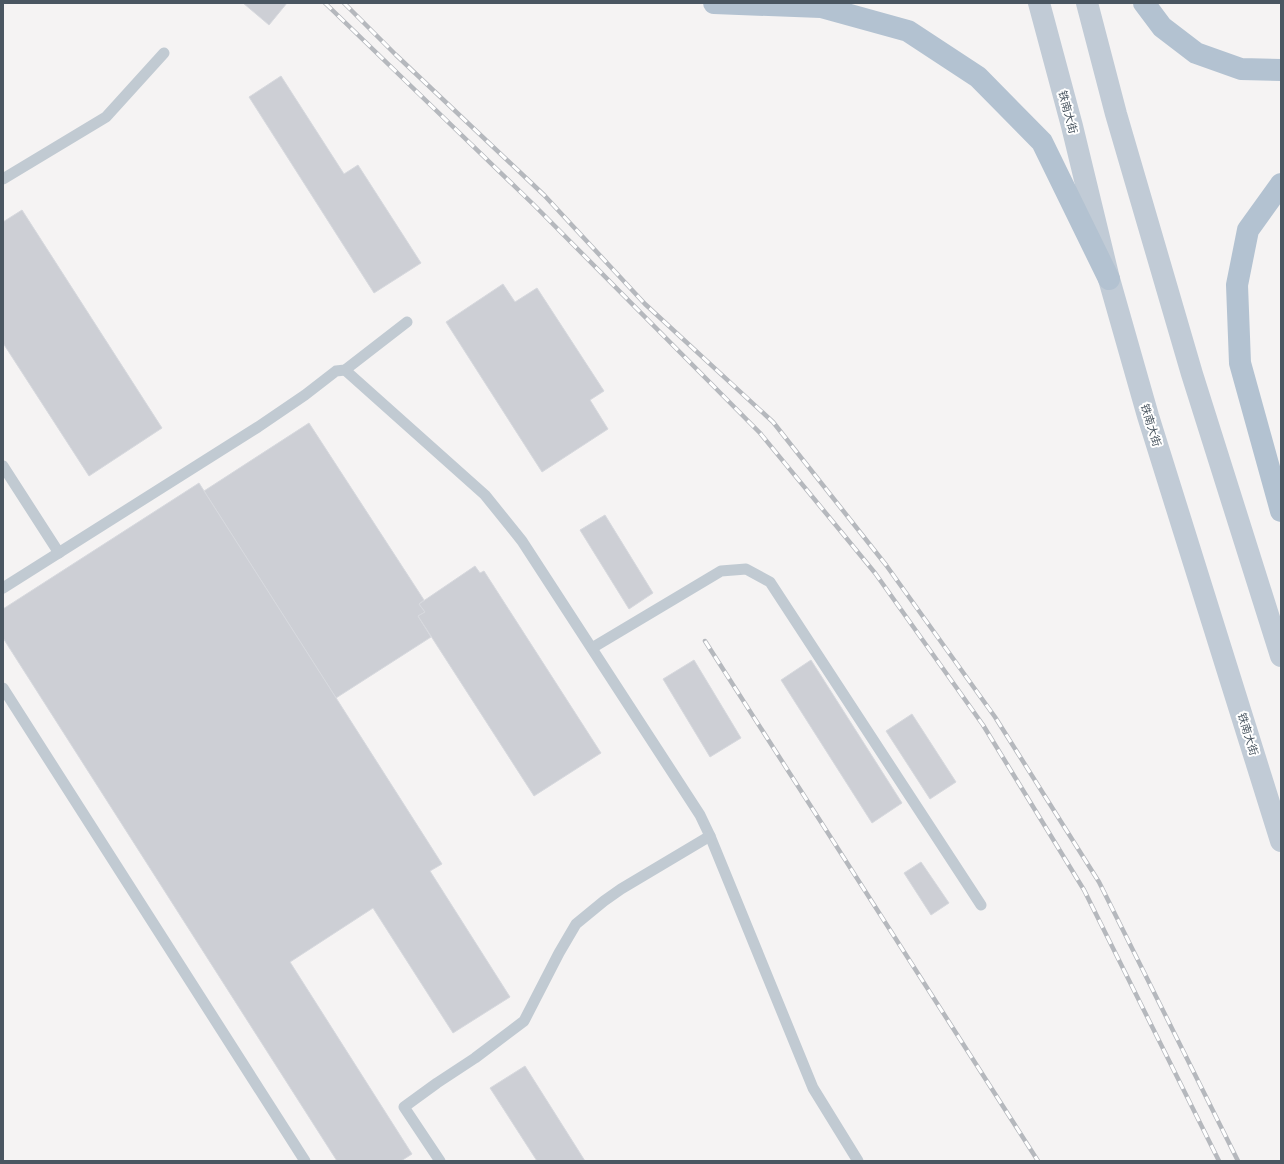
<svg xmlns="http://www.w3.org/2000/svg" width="1284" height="1164" viewBox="0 0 1284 1164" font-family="Arial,'Noto Sans SC',sans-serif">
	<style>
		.building { fill: #cdcfd5; stroke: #d7d9de }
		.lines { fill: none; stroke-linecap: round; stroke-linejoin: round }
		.lane { stroke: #c1cad2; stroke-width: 11 }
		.secondary { stroke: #c1cbd6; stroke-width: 22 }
		.primary { stroke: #b3c2d1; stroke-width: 22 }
		.rail-casing { stroke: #b5b8bd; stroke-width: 4.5 }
		.rail { stroke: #fff; stroke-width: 3; stroke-dasharray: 9; stroke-linecap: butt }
		.labels { text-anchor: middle; stroke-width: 4; stroke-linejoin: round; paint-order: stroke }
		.street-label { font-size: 11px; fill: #4a5661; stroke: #fff }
	</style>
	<rect width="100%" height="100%" fill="#f5f3f3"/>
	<g class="building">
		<path d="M243,3h44l-18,22z"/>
		<path d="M281,76l63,98 14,-9 63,98 -47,30 -125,-196z"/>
		<path d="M22,210l140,218 -73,48 -86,-133v-121z"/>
		<path d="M503,284l12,18 22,-14 67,103 -14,9 18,29 -66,43 -96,-150z"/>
		<path d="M309,423l115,177 -5,4 6,8 -7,4 13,21 -95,61 -132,-207z"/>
		<path d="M199,483l243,381 -12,7 80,126 -57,36 -80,-125 -83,54 122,192 -11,7h-64l-334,-523v-29z"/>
		<path d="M605,515l48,78 -24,16 -49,-79z"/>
		<path d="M475,566l5,7 4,-2 117,182 -67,43 -116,-180 7,-4 -6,-8z"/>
		<path d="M694,660l47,78 -31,19 -47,-78z"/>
		<path d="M811,660l91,143 -30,20 -91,-143z"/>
		<path d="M912,714l44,68 -26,17 -44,-68z"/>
		<path d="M921,862l28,41 -18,12 -27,-42z"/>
		<path d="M525,1066l60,95h-48l-47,-73z"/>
	</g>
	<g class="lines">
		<g class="lane">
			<path d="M3,179l103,-62 58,-64"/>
			<path d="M345,370l140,125 37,46 178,274 10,21 103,252 45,73"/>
			<path d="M3,466l56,87"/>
			<path d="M3,588l255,-161 47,-32 31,-24 9,-1 62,-48"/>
			<path d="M592,648l129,-77 25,-2 24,13 211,323"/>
			<path d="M3,688l302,473"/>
			<path d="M440,1161l-36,-54 33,-24 38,-25 49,-37 35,-68 17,-29 28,-23 17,-12 89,-53"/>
		</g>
		<g class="secondary">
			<path d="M1039,3l33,123 37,153 39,137 133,425"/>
			<path d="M1087,3l29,111 76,260 89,282"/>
		</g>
		<g class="primary">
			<path d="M714,3l107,4 87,24 70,46 64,65 67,137"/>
			<path d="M1144,3l18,24 34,26 45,16 40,1"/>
			<path d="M1281,184l-33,46 -11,55 3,78 41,148"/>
		</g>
		<defs>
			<g id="rail">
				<path d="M325,3l209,202 226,228 115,140 108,152 101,165 135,271"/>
				<path d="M344,3l52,52 148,140 101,109 128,118 113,143 109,152 104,165 139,279"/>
				<path d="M705,641l333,520"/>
			</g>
		</defs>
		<use href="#rail" class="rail-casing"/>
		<use href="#rail" class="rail"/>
	</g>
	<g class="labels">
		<g class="street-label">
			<text transform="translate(1068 112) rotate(75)" y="4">铁南大街</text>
			<text transform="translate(1151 425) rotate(73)" y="4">铁南大街</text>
			<text transform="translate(1248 734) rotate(73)" y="4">铁南大街</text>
		</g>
	</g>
	<rect width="1284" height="1164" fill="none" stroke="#4a5661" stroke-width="8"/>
</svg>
